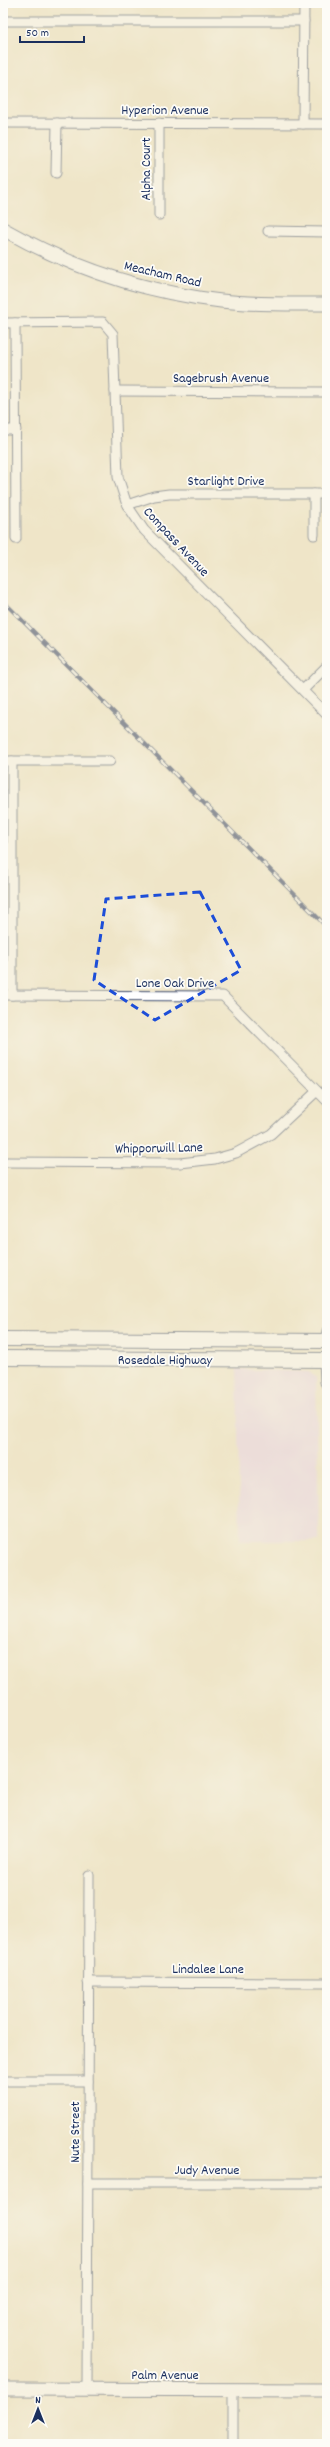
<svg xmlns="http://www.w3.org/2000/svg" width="330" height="2447" viewBox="0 0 330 2447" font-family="Dekko,sans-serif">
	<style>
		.built { fill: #e8d2ee }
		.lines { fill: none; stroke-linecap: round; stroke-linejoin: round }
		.street-casing { stroke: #3b4a6e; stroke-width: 11 }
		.secondary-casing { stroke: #3b4a6e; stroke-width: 15 }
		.primary-casing { stroke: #3b4a6e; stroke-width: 16 }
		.street { stroke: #fff; stroke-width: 9 }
		.secondary { stroke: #fff; stroke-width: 13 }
		.primary { stroke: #fff; stroke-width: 14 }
		.rail-casing { stroke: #1b2f5e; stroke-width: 4 }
		.rail { stroke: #fdfcf7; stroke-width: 2.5; stroke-dasharray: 8; stroke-linecap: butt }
		.marked { fill: none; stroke: #1d4ed8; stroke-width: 3; stroke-dasharray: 8 5; stroke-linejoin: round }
		.labels { text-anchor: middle; stroke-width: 3.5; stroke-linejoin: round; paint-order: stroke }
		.street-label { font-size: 14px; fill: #1b2f5e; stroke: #fdfcf7 }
	</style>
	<rect width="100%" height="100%" fill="#fdfcf7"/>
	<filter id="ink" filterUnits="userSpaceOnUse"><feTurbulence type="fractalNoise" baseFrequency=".025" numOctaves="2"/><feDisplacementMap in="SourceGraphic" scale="8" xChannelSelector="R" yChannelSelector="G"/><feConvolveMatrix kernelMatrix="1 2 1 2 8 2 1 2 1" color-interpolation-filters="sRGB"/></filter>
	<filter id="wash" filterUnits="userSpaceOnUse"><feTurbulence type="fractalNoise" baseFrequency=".012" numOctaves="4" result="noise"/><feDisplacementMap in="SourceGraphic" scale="16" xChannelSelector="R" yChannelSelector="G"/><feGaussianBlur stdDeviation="0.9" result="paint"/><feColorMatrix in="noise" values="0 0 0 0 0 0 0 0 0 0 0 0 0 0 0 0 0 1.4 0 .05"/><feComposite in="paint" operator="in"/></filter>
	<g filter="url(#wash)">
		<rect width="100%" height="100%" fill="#efe5c8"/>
		<path class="built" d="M237,1369l72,3 7,6 3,163h-79z"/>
	</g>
	<g filter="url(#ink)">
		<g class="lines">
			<defs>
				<g id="street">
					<path d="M3,21h301"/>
					<path d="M3,123l324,1"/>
					<path d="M159,123v92"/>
					<path d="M303,124l1,-121"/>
					<path d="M56,173l1,-50"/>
					<path d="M268,231l59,1"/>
					<path d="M3,323l100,-1 10,12 5,143 9,28 17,25 183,185"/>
					<path d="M15,323l1,216"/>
					<path d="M115,391l212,1"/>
					<path d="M3,430h13"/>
					<path d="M127,505l27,-9 15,-2h158"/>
					<path d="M314,535v-41"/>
					<path d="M303,690l24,-24"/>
					<path d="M3,761h107"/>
					<path d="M3,995l220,1 104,105"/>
					<path d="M12,995v-234"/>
					<path d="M3,1162l177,1 35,-4 21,-6 35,-19 46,-43"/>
					<path d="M325,1341l2,-10"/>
					<path d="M88,1982l239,1"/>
					<path d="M3,2081h85"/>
					<path d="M88,2183h239"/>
					<path d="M87,2389l2,-514"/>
					<path d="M233,2390v54"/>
				</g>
				<g id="secondary">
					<path d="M3,229c67,38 141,63 218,72 35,4 71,3 106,3"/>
					<path d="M326,1360l1,22"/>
					<path d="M3,2389l324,1"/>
				</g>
				<g id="primary">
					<path d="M3,1339l324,2"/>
					<path d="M3,1358l324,2"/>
				</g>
			</defs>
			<use href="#street" class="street-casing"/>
			<use href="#secondary" class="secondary-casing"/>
			<use href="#primary" class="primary-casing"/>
			<use href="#street" class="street"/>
			<use href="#secondary" class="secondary"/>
			<use href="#primary" class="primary"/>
			<defs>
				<path id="rail" d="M3,601l324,326"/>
			</defs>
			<use href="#rail" class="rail-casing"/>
			<use href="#rail" class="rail"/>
		</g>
	</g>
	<path d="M0 0H330V2447H0ZM200,892l41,78 -86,50 -61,-40 12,-81z" fill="#efe5c8" fill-opacity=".55" fill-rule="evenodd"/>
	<path class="marked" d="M200,892l41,78 -86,50 -61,-40 12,-81z"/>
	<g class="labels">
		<g class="street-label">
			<text x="165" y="114">Hyperion Avenue</text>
			<text transform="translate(145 169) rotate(-90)" y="5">Alpha Court</text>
			<text transform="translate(163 273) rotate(13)" y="5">Meacham Road</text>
			<text x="221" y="382">Sagebrush Avenue</text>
			<text x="226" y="485">Starlight Drive</text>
			<text transform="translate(177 541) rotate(47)" y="5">Compass Avenue</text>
			<text x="175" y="987">Lone Oak Drive</text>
			<text transform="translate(159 1147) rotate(-1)" y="5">Whipporwill Lane</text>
			<text x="165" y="1364">Rosedale Highway</text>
			<text x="208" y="1973">Lindalee Lane</text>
			<text transform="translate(74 2132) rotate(-90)" y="5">Nute Street</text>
			<text x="207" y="2174">Judy Avenue</text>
			<text x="165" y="2379">Palm Avenue</text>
		</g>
	</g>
	<rect width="330" height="2447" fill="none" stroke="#fdfcf7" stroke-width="16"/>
	<g transform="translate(38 2409)" stroke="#fdfcf7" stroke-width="3" paint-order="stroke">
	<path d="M0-3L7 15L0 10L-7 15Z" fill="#1b2f5e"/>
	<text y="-6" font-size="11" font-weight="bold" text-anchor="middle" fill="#1b2f5e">N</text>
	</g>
	<path d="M20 36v6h64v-6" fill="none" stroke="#1b2f5e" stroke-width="2"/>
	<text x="26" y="36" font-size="12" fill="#1b2f5e" stroke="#fdfcf7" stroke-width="3" paint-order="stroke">50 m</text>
</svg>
